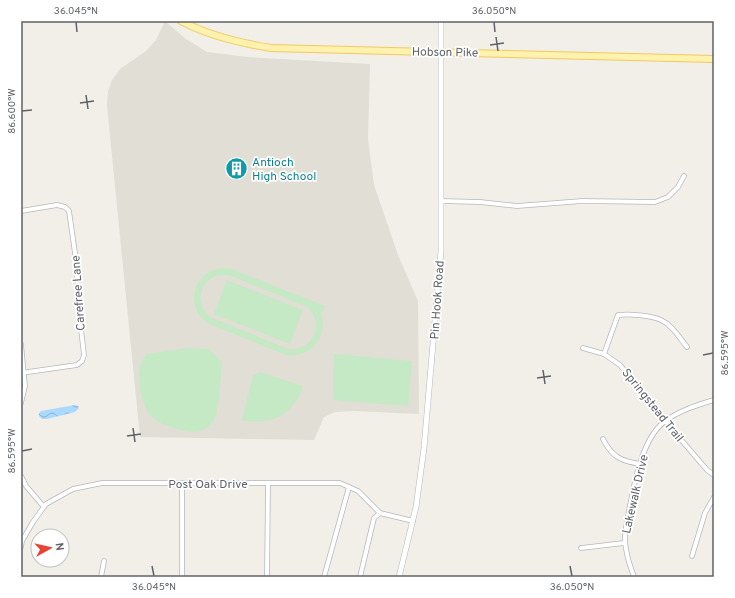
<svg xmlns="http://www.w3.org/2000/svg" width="735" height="598" viewBox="0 0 735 598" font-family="Overpass,sans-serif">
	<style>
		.education { fill: #e1ded6 }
		.grass { fill: #c5e8c5; fill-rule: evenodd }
		.water { fill: url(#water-waves) }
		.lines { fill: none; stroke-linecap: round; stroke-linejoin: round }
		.minor-casing { stroke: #b5b8bc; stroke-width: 5.5 }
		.tertiary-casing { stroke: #b5b8bc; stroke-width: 6 }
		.primary-casing { stroke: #f2c960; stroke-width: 8 }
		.minor { stroke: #fff; stroke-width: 4 }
		.tertiary { stroke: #fff; stroke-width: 5 }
		.primary { stroke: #fff2af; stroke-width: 6 }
		.ticks { fill: none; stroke: #5f6368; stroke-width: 1.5 }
		.labels { text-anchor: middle; stroke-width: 3.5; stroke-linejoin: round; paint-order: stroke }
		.street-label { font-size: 12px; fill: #5f6368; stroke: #fff }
		.culture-label { font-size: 12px; fill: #0d838f; stroke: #fff; text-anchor: start }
		.neatline { fill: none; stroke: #5f6368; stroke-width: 1.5 }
		.ticks-label { font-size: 10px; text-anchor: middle; fill: #5f6368 }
	</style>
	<defs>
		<pattern id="water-waves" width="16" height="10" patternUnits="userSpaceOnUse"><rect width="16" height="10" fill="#aadaff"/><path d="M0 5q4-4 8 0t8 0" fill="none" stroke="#8eb4d2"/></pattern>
	</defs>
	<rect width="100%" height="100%" fill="#f1efe8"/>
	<path class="education" d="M165,21l21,18 21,13 40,5 123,7 -2,75 6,46 24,70 20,46 1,113 -66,-3 -18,1 -11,5 -10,23 -174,-3 -33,-331 1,-15 4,-11 8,-11 26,-18 10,-11z"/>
	<g class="grass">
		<path d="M227,268l7,2 91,36 -2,6 -3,-1c10,24 -8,48 -34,44l-74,-30c-31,-15 -19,-59 15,-57zM219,275h8l7,2 73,30c19,16 6,45 -19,42l-78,-32c-16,-13 -11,-37 9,-42z"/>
		<path d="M227,280l76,30 -13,34 -76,-30z"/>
		<path d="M188,348l21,1 13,13c-1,12 -3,51 -9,60 -3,3 -6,7 -10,8 -12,6 -45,-5 -53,-15 -8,-9 -13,-36 -10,-47 1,-5 4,-9 6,-14z"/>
		<path d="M334,354l78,7 -4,45 -75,-6z"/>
		<path d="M260,372l43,14c-8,28 -34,41 -61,34l11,-44z"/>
	</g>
	<path class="water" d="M75,405l3,1 1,2 -4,4 -28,7h-5l-3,-3v-3l2,-2z"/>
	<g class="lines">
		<defs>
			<g id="minor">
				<path d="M441,201l39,1 37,4 65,-5 73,1 13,-5 10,-10 6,-11"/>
				<path d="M21,211l36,-6 8,2 4,4 7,49 4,60 4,35 -2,6 -5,4 -56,8"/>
				<path d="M21,344l4,42 -4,17"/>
				<path d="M583,348l21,6 16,11 45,56 42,49 7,5"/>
				<path d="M604,354l14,-39c11,-1 32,0 43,5 11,5 18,17 26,27"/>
				<path d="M603,439c9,18 18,22 37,25"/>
				<path d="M21,476l5,10 18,21"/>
				<path d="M182,484v93"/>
				<path d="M21,547l1,-6 11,-19 13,-18 27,-15 29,-6h238l18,8 22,22 33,8"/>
				<path d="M581,548l43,-5"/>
				<path d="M692,556l13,-43 9,-16"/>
				<path d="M101,577l3,-16"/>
				<path d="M267,577l1,-93"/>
				<path d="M324,577l25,-90"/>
				<path d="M360,577l14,-59 6,-5"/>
				<path d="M634,577c-5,-14 -10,-29 -9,-44 6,-31 13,-91 39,-111 14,-11 33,-17 50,-22"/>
			</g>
			<path id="tertiary" d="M399,577l17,-70 8,-59 17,-197v-230"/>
			<path id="primary" d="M181,21c28,15 59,22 90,27l443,11"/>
		</defs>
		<use href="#minor" class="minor-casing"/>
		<use href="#tertiary" class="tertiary-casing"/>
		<use href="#primary" class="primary-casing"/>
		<use href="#minor" class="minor"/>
		<use href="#tertiary" class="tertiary"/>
		<use href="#primary" class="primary"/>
	</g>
	<path class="ticks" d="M76,22l1,10M494,22l1,10M496,37l2,14M490,45l14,-2M86,95l2,14M80,103l14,-2M22,111l10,-1M703,355l10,-2M543,370l2,14M537,378l14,-2M133,428l2,14M127,436l14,-2M22,451l10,-2M152,566l2,10M570,566l2,10"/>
	<defs>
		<symbol id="building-disc" viewBox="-11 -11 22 22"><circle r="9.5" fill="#0f9aa8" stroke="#fff"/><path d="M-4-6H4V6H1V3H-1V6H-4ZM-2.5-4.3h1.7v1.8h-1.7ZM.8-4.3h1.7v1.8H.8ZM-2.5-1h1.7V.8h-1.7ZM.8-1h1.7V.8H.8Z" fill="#fff"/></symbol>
	</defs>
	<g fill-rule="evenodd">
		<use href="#building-disc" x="224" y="156" width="25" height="25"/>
	</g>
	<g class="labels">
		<g class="street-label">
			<text transform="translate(445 52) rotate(1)" y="4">Hobson Pike</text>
			<text transform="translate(78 293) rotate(-94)" y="4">Carefree Lane</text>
			<text transform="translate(437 300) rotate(-86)" y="4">Pin Hook Road</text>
			<text transform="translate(653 405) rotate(51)" y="4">Springstead Trail</text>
			<text x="208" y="488">Post Oak Drive</text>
			<text transform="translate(635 494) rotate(-77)" y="4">Lakewalk Drive</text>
		</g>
		<g class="culture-label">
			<text x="252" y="166">Antioch<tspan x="252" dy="14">High School</tspan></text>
		</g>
	</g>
	<rect width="735" height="598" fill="none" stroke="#ffffff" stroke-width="44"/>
	<g transform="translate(50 548) rotate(82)"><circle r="19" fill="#ffffff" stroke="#bfc1c3"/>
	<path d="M0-3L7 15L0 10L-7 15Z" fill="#ea4335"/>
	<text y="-6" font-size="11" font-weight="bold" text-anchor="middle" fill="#5f6368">N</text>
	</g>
	<rect x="22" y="22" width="691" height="554" class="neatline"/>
	<g class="ticks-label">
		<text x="76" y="14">36.045°N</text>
		<text x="494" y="14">36.050°N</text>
		<text transform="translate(11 111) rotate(-90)" y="4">86.600°W</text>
		<text transform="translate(724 353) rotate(-90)" y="4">86.595°W</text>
		<text transform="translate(11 451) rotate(-90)" y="4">86.595°W</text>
		<text x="154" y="590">36.045°N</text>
		<text x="572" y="590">36.050°N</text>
	</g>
</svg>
